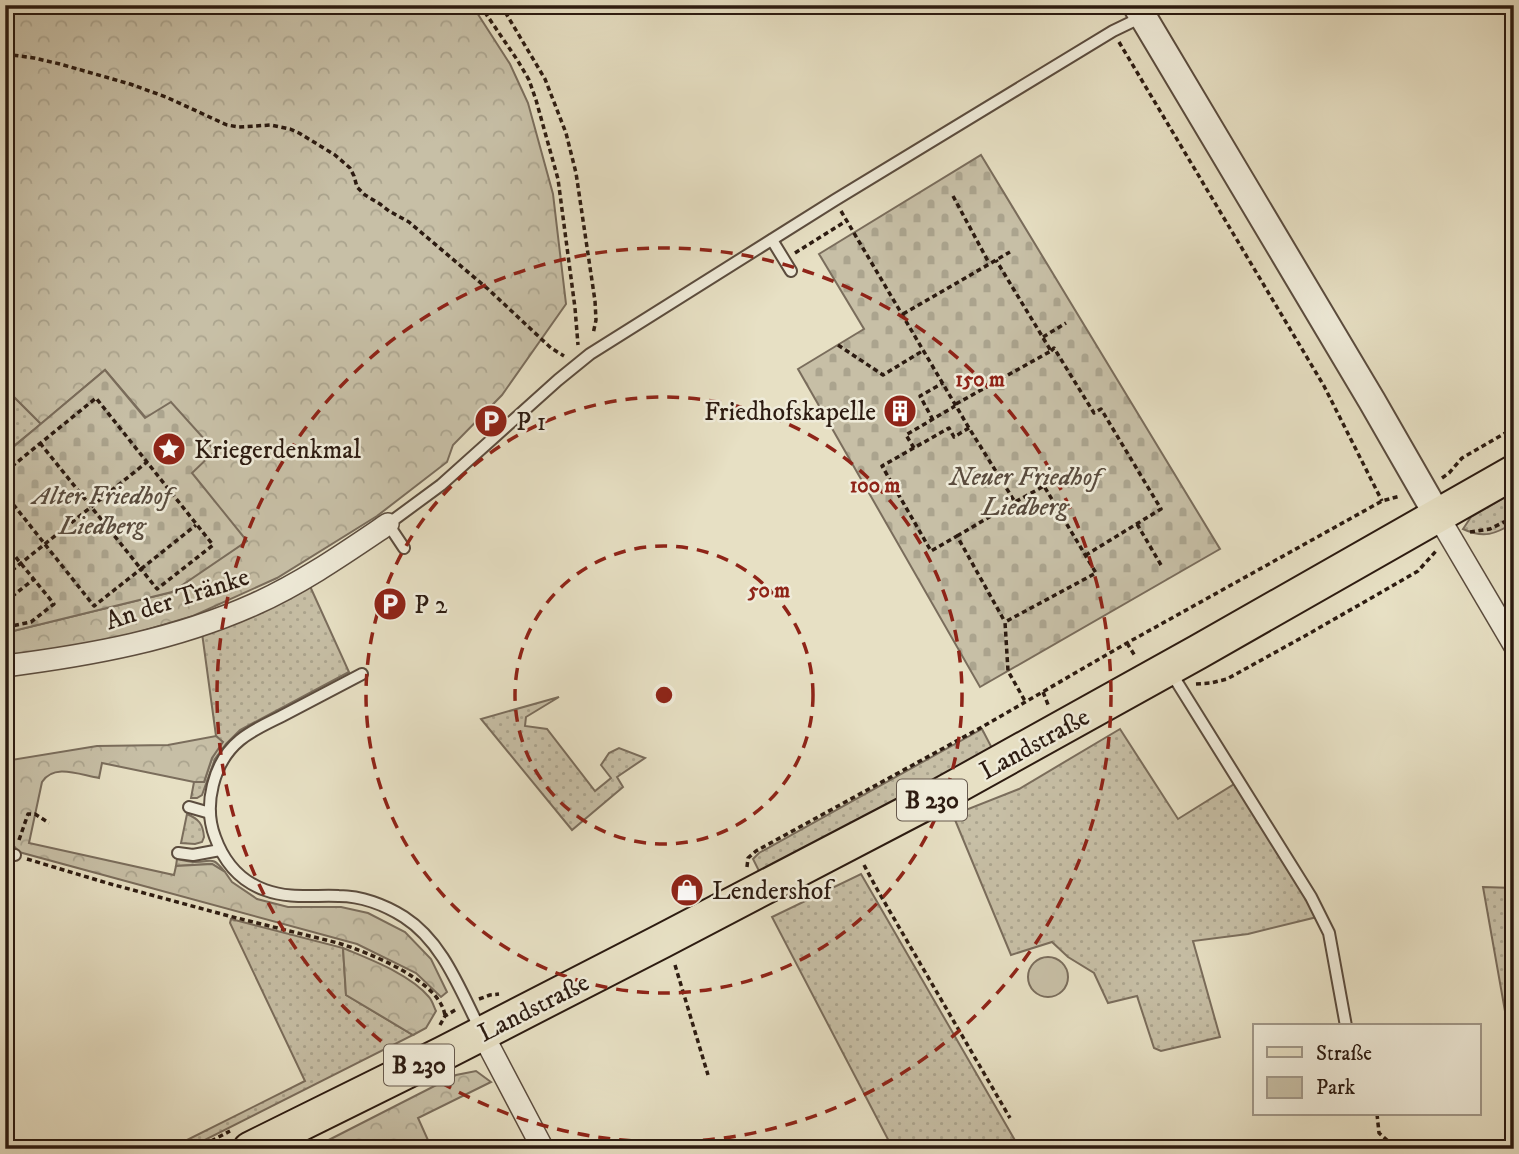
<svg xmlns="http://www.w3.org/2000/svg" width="1519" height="1154" viewBox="0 0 1519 1154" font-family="'IM FELL DW Pica',serif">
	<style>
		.green { fill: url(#green-dots); stroke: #7a6d5c; stroke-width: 2 }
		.forest { fill: url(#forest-crowns); stroke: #7a6d5c; stroke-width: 2 }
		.cemetery { fill: url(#cemetery-stones); stroke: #7a6d5c; stroke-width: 2 }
		.pitch { fill: #c7bfa6; stroke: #7a6d5c; stroke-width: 2 }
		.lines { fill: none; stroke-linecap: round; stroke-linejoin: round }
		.service-casing { stroke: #5b4c3e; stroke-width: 14 }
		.minor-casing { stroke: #5b4c3e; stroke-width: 24 }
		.tertiary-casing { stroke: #5b4c3e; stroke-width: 30 }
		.primary-casing { stroke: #2c1b11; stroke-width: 37 }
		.path { stroke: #2c1b11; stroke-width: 3.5; stroke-dasharray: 5 3.5; stroke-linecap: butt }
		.service { stroke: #efebd9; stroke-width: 10 }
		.minor { stroke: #efebd9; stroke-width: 21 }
		.tertiary { stroke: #efebd9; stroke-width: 26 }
		.primary { stroke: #e7e0c4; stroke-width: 33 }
		.ring { fill: none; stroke: #8f2418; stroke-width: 3.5; stroke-dasharray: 12 9 }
		.labels { text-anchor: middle; stroke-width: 5; stroke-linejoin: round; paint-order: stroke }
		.shield { fill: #efebd9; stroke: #66594d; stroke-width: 2 }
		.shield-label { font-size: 24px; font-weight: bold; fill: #2c1b11 }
		.poi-label { font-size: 26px; fill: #2c1b11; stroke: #efebd9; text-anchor: start }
		.park-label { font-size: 26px; font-style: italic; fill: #5a4c3e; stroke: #efebd9 }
		.street-label { font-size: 26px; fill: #2c1b11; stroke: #efebd9 }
		.centre { fill: #8f2418; stroke: #efebd9; stroke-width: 3.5 }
		.ring-label { font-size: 21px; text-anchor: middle; font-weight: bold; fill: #8f2418; stroke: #efebd9; stroke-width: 5; stroke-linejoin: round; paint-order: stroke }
	</style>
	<defs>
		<pattern id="green-dots" width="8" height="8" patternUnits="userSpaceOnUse" patternTransform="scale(1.75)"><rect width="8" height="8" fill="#c7bfa6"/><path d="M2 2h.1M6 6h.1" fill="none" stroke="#aba48e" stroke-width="1.8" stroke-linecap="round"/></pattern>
		<pattern id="forest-crowns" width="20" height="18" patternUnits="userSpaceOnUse" patternTransform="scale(1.75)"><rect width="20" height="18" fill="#c7bfa6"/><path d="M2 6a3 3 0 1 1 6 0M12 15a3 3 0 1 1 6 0" fill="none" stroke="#aba48e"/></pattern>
		<pattern id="cemetery-stones" width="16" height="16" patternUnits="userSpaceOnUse" patternTransform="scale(1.75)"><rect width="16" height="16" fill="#c7bfa6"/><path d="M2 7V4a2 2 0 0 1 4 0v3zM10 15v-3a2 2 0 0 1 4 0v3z" fill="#aba48e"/></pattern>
	</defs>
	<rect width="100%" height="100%" fill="#e7e0c4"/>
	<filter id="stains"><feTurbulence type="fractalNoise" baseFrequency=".00286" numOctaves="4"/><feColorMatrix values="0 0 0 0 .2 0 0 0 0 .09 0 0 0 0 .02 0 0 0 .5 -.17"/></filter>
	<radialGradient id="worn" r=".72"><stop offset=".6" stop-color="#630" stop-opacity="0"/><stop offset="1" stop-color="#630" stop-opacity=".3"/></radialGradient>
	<g class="green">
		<path d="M5,388l36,36 -36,29z"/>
		<path d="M1514,492v31c-19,11 -30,16 -51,6l8,-12z"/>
		<path d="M309,584l40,88 -109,58 -14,14 -11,15 -13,36 -5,3h-6l3,-16h10l8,-24 10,-16 -6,-6 -14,-103z"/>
		<path d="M559,697l-33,20 -1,9 22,3 48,62 16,-13 -10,-13 8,-12 10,-5 26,10 -28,19 6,10 -51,43 -91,-111z"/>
		<path d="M982,729l13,25 -235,119 -7,-14 6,-6z"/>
		<path d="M1120,729l58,90 58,-36 81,134 -69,17 -55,7 27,96 -59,14 -7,-3 -17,-52 -29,7 -14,-30 -26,-16 -16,-15 -41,13 -58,-140 66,-26z"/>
		<path d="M187,814c12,5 16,10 17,23l-2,5 -7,2 -14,-1z"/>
		<path d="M177,859c6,1 12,3 18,3 18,0 16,-7 30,10l-13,-8 -36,2z"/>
		<path d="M861,874l159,275h-127l-121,-232z"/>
		<path d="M1483,887l31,1v174z"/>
		<path d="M231,919l112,29 3,47 67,40 -226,114h-18l136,-68 -75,-158z"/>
	</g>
	<g class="forest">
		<path d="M5,5h467l38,59 18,39 25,91 13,110 -64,91 -49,50 -6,17 -70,54 -100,62 -84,38 -84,25 -104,18v-26l167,-41 -26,-174 -41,-48 -64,54 -36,-36z"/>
		<path d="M216,736l7,6 -11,16 -8,24h-10l-92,-19 -3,15c-19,-3 -45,-15 -57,4l-13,61 145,32 2,-9 36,-2 13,8 7,10 25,17 31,8h53l27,6 37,19 26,27 16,33 -6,5 -25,-24 -59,-29 -338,-92 -14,-16v-75l92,-15 71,-1z"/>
		<path d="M343,948c26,11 67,26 86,49 3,3 5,10 7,14l-10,17 -13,7 -67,-40z"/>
		<path d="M476,1071l15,11 -73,36 14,31h-121l145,-74z"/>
	</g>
	<g class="cemetery">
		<path d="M981,155l239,394 -240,138 -182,-318 66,-40 -45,-75z"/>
		<path d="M105,370l40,48 26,-16 44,49 -23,22 55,68 -75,51 -167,41v-179z"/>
	</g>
	<circle class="pitch" cx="1048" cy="977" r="20"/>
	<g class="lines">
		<defs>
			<g id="service">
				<path d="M772,240l19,31"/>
				<path d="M404,548l-16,-24 53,-39 117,-105 32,-26 245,-154 278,-169 29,-14"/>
				<path d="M1170,671l141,226 18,36 17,93"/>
				<path d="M362,674c-27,14 -53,28 -80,42 -14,7 -30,14 -42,24 -27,22 -37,66 -25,97 9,25 25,44 50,53 24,9 48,5 74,6 22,0 46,9 65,21 39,25 56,73 77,114"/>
				<path d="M189,807l21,6"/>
				<path d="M178,853l15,2 27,-5"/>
				<path d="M5,855h10"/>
			</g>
			<g id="minor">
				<path d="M1438,516l76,129"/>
				<path d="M5,666c86,-11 170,-26 250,-62 47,-21 90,-51 133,-80"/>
				<path d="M482,1033l61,116"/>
			</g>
			<path id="tertiary" d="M1136,5l236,396 66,115"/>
			<path id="primary" d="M250,1149l194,-96 218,-112 266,-139 270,-150 316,-180"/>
		</defs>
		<use href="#service" class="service-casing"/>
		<use href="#minor" class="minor-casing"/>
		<use href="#tertiary" class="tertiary-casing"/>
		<use href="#primary" class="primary-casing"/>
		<g class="path">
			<path d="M480,5l38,56 11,19 7,20 22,79 17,129 3,37"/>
			<path d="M501,5l44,74 21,54 10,40 19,128 1,19 -3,14"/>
			<path d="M1119,42l205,344 58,115"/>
			<path d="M5,54l29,4 26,6 70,20 36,13 61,28 12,2 32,-2 19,4 9,4 36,22 15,13 4,8 3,11 8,8 15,9 9,7 20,11 79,67 63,59 13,8"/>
			<path d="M953,196l36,67"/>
			<path d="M841,211l128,217 46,74 29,-16 52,87 -91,49 3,49 17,30"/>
			<path d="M795,253l51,-32"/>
			<path d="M903,314l107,-62"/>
			<path d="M1043,337l23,-14"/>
			<path d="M838,345l45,30 41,-25"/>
			<path d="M1051,351l3,-3 40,65 7,-4 60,100 -75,46"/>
			<path d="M956,404l95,-53 -55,-91"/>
			<path d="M933,420l-13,-24 23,-13"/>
			<path d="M969,428l-15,9 -5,-9 -67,38 49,85 26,-15 48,86"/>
			<path d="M40,443l101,126 55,-44"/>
			<path d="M914,448l-8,-13 49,-29"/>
			<path d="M5,472l91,-74 117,147 -56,44 -16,-20 -47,37 -89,-112"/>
			<path d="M1442,478l7,-5 13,-15 52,-30"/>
			<path d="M1137,524l24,41"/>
			<path d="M1470,532l20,-3 24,-12"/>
			<path d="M957,536l58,-34"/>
			<path d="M5,544l49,60 -23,18 -24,5 -2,-1"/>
			<path d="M5,576l142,-114"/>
			<path d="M5,602l29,-23"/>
			<path d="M1127,643l8,13"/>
			<path d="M1196,684l15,-1 16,-4 85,-47 106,-61 19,-21"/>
			<path d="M1043,692l6,15"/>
			<path d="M19,840l9,-26h7l14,9"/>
			<path d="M27,859l80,24 122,33 109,27c30,9 103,38 107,73"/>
			<path d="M864,865l14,26 132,227"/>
			<path d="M747,867l1,-9 8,-7 226,-124 145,-84 255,-142 18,-5"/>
			<path d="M675,965l33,110"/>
			<path d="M479,999l11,-4 9,-1"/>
			<path d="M440,1025l5,-9 12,-7"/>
			<path d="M1377,1114l2,19 18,16"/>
			<path d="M196,1149l34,-18"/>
			<path d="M1407,1149l35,-5"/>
		</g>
		<use href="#service" class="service"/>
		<use href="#minor" class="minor"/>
		<use href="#tertiary" class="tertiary"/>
		<use href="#primary" class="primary"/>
	</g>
	<g class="ring">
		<circle cx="664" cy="695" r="149"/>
		<circle cx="664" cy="695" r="298"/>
		<circle cx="664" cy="695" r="447"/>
	</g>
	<defs>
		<symbol id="building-disc" viewBox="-11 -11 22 22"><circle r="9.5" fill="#8f2418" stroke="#efebd9"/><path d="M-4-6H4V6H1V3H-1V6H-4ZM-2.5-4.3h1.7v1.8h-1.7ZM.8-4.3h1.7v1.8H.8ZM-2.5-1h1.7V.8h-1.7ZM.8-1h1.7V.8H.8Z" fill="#fff"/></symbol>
		<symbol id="parking-disc" viewBox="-11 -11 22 22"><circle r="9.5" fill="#8f2418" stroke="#efebd9"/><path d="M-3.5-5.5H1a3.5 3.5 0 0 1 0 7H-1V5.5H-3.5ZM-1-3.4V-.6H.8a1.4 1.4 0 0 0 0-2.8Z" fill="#fff"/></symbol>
		<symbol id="sight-disc" viewBox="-11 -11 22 22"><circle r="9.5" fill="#8f2418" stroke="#efebd9"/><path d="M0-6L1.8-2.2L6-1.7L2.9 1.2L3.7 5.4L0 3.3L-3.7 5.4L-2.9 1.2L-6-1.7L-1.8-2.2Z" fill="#fff"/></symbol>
		<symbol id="shop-disc" viewBox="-11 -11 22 22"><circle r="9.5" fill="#8f2418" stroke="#efebd9"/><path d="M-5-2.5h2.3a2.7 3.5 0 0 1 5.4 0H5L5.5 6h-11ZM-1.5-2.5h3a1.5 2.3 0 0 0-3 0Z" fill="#fff"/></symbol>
	</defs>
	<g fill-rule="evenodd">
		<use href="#building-disc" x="881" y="392" width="38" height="38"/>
		<use href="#parking-disc" x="472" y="402" width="38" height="38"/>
		<use href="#sight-disc" x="150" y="430" width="38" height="38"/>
		<use href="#parking-disc" x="371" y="585" width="38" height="38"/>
		<use href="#shop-disc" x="668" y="871" width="38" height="38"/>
	</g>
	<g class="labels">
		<g class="shield">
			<rect x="897" y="779.5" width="70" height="41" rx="5"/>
			<rect x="384" y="1044.5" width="70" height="41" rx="5"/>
		</g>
		<g class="shield-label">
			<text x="932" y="808">B 230</text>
			<text x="419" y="1073">B 230</text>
		</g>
		<g class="poi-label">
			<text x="876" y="420" text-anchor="end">Friedhofskapelle</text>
			<text x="516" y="430">P 1</text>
			<text x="194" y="458">Kriegerdenkmal</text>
			<text x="414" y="613">P 2</text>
			<text x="712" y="899">Lendershof</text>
		</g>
		<g class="park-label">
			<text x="1025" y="485">Neuer Friedhof<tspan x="1025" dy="30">Liedberg</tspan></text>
			<text x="102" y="504">Alter Friedhof<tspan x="102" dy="30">Liedberg</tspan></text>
		</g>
		<g class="street-label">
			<text transform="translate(177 598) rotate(-18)" y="9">An der Tränke</text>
			<text transform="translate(1034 743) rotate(-29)" y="9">Landstraße</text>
			<text transform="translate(533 1007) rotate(-27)" y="9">Landstraße</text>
		</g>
	</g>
	<circle cx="664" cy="695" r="10" class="centre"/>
	<g class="ring-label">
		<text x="980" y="386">150 m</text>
		<text x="875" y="492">100 m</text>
		<text x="769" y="597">50 m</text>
	</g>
	<rect width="1519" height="1154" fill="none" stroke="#e7e0c4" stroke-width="28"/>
	<rect x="7" y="7" width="1505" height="1140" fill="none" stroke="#2c1b11" stroke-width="3.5"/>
	<rect x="14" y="14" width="1491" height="1126" fill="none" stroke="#2c1b11" stroke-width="2"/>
	<rect x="1253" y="1024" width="228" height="91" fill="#efebd9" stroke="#a19889" stroke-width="2"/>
	<rect x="1267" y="1047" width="35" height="10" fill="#e7e0c4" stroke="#a19889" stroke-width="2"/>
	<text x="1316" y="1060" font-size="21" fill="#2c1b11">Straße</text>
	<rect x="1267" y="1077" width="35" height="21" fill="#c7bfa6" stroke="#a19889" stroke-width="2"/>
	<text x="1316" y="1094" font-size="21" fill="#2c1b11">Park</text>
	<rect width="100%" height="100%" filter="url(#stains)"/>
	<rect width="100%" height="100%" fill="url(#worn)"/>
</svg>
